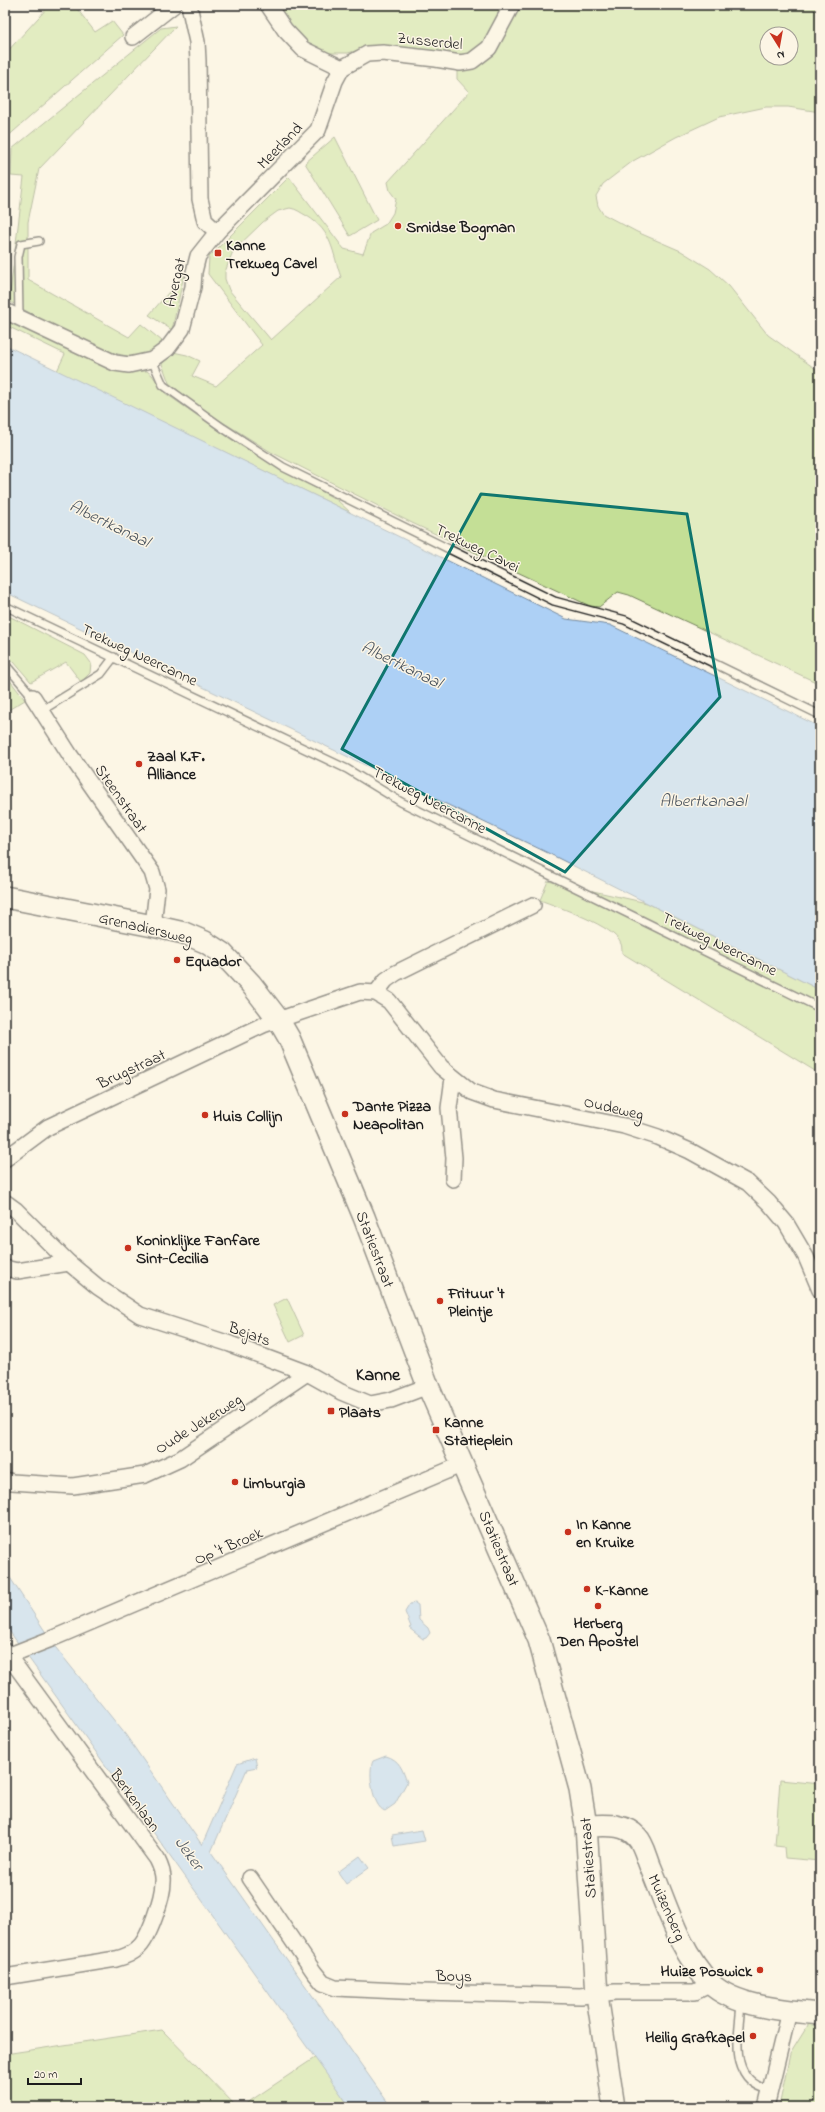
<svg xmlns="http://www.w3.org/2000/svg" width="825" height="2112" viewBox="0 0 825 2112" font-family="'Indie Flower',sans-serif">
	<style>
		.green { fill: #c4df96; stroke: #707e59; fill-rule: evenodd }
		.water { fill: #add0f5; stroke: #73889e }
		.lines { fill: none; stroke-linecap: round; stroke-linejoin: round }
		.lane-casing { stroke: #1c1c1c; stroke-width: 10 }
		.street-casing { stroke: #1c1c1c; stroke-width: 18 }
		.secondary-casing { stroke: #1c1c1c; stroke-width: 24 }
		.lane { stroke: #fcf5e5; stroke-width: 7 }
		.street { stroke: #fcf5e5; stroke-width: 15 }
		.secondary { stroke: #fcf5e5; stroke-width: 21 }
		.marked { fill: none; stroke: #0f766e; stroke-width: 3; stroke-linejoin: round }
		.poi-dot { fill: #c8321e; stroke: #fcf5e5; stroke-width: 1.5 }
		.labels { text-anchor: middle; stroke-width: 3; stroke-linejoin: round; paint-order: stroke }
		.street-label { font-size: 16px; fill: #1c1c1c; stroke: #fcf5e5 }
		.poi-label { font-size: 16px; font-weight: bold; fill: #1c1c1c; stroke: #fcf5e5; text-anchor: start }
		.water-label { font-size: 17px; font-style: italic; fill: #48525d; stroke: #fcf5e5 }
		.quarter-label { font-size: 18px; font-weight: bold; fill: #1c1c1c; stroke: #fcf5e5 }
	</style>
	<rect width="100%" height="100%" fill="#fcf5e5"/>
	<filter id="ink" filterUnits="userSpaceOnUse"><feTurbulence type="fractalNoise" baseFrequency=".025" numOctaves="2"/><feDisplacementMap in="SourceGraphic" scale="8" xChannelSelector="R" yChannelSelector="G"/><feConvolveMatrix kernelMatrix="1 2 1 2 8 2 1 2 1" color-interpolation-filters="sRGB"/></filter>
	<g filter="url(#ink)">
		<g class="green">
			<path d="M50,5h24l21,27 17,-11 11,14 -118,104v-85z"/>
			<path d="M275,5h545v107l-32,-5h-22l-47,10 -43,20 -43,24 -30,23 -7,12 2,10 5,8 34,18 44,19 29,18 19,17 39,49 52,37v312l-191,-89 -11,-3 -19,15 -9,-1 -178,-83 -141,-71 -71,-44 -31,-25 -7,-19 11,-12 14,3 13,6 -8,15 24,10 46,-41 -54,-71 1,-17 80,-80 55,72 19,5 8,-21 15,-9 7,-11 3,-14 -6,-8 -2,-9 81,-90 -12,-13v-10l-91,-21 -18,5h-21l-13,-4 -21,-18zM767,34h24v24h-24zM290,208c7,1 11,5 17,8 26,16 25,36 34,61l-70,63 -42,-50 -4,-11v-7l8,-21 30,-29 15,-11z"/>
			<path d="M176,26l-137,143 -11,53v58l101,57 12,-13 21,17c-5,6 -11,13 -19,15 -31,7 -106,-39 -134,-55l15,-124 -13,-1 1,-27 149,-121z"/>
			<path d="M335,137l42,83 -27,16 -45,-73z"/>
			<path d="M184,275l-12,55 -23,-15z"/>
			<path d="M5,318l105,51 7,2h30l5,4 13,18 76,53 96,54 14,13 -294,-142 8,-17 -60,-29z"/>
			<path d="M5,614l80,41 6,8 -1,10 -9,9 -15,-20 -35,20 -17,-20 -9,-5z"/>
			<path d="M5,674l20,26 -20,12z"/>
			<path d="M548,881l99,22 173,87v84l-198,-121c0,-2 0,-7 -1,-9 -6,-18 -63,-37 -81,-44z"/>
			<path d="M287,1298l17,37 -14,7 -17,-37z"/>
			<path d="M780,1780l40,4v77l-35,-3 -1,-11 -9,-1z"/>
			<path d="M810,2022h10v85h-41l11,-53z"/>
			<path d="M162,2030l75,77h-232v-53z"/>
			<path d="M316,2057l34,50h-109z"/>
		</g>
		<g class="water">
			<path d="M5,345l346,168 215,106 44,6 210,102v263l-274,-138 -541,-260z"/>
			<path d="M5,1570l51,78 69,86 77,111 35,-81 18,-6 2,9 -10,2 -36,83 180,255h-41l-345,-482z"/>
			<path d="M415,1603l3,2 1,15 9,8 2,5 -4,5 -3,1 -14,-11 2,-1 -6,-15 5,-8z"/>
			<path d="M386,1756c14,4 16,13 21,26l-12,22 -10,7c-13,-4 -17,-40 -12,-50z"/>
			<path d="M422,1830l3,11 -31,5 -2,-11z"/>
			<path d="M360,1856l9,12 -23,16 -8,-12z"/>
		</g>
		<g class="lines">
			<defs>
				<g id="lane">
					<path d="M19,317l-1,-60 3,-13 18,-3"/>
					<path d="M152,360l11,25 60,43 60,39 271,134 71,19 195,95"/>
					<path d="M5,606l342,163 54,33 419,206"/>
					<path d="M5,664l28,33"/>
					<path d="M41,711l60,-37 13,-17"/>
					<path d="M741,2003c-2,33 -14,77 29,87"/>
				</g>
				<g id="street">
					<path d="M189,5l8,37 1,19 2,138 5,22 12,11"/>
					<path d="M268,5l17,25 18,19 39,19"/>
					<path d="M133,37l41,-32"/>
					<path d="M5,311l110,52 14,2 23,-5 15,-11 15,-20 11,-42 1,-15 4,-16 19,-24 101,-102 17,-49 7,-13 25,-14 16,-1 53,6 24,4 12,-2 17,-13 23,-43"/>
					<path d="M33,697l37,58 82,117 5,17 -4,37"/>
					<path d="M376,993l10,-13 10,-7 137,-68"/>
					<path d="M5,1159l43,-32 215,-102 97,-33 16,1 13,8 52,66 31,25 22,8 130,26 34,11 32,14 58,32 21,20 17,20 20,34 14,33"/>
					<path d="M453,1179l1,-21 -5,-50 4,-30"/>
					<path d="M5,1202l11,8 53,53 29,24 42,28 90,29 77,29 34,19 29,12 21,-4 37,-14"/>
					<path d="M5,1268l12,3 52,-8"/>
					<path d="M5,1480l7,2 61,4 72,-11 35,-16 127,-86"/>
					<path d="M5,1651l152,208c4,8 7,15 6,23 0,15 -14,57 -25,66 -6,6 -14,9 -22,11l-111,18"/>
					<path d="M5,1657l46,-18 412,-175"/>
					<path d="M250,1878l64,94 9,11 12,5 86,4 160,4 34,-4h80l16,-8"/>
					<path d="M766,2107l23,-96"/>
				</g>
				<g id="secondary">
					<path d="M5,897l148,29 31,7 21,9 17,11 29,31 27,35 11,19 75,179 64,169 111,254 41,149 6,37 11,169 17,112"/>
					<path d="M586,1826c17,0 38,-4 51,11 7,7 10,22 14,31 16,38 29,85 59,115 24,24 78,28 110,31"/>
				</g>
			</defs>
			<use href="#lane" class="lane-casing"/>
			<use href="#street" class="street-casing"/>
			<use href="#secondary" class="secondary-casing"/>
			<use href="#lane" class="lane"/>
			<use href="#street" class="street"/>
			<use href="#secondary" class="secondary"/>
		</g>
	</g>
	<path d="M0 0H825V2112H0ZM481,494l206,20 33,183 -155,175 -223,-123z" fill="#fcf5e5" fill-opacity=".55" fill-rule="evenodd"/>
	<path class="marked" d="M481,494l206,20 33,183 -155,175 -223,-123z"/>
	<g class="poi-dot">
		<circle cx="398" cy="226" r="4"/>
		<rect x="214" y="249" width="8" height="8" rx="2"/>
		<circle cx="139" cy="764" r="4"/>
		<circle cx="177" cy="960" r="4"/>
		<circle cx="345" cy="1114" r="4"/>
		<circle cx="205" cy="1115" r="4"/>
		<circle cx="128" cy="1248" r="4"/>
		<circle cx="440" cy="1301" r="4"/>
		<rect x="327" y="1407" width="8" height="8" rx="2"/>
		<rect x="432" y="1426" width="8" height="8" rx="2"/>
		<circle cx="235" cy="1482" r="4"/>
		<circle cx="568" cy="1532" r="4"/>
		<circle cx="587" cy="1589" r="4"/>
		<circle cx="598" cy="1606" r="4"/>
		<circle cx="760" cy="1970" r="4"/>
		<circle cx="753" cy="2036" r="4"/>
	</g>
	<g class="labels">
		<g class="street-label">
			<text transform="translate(430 40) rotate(6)" y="6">Zusserdel</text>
			<text transform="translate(279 145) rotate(-46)" y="6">Meerland</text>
			<text transform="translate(174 282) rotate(-77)" y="6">Avergat</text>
			<text transform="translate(478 547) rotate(26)" y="6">Trekweg Cavei</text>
			<text transform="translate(140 654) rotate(25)" y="6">Trekweg Neercanne</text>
			<text transform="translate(122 798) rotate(55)" y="6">Steenstraat</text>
			<text transform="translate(430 799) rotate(28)" y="6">Trekweg Neercanne</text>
			<text transform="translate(146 927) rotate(13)" y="6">Grenadiersweg</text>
			<text transform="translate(720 943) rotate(26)" y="6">Trekweg Neercanne</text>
			<text transform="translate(131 1068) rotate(-25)" y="6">Brugstraat</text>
			<text transform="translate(614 1107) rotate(13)" y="6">Oudeweg</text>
			<text transform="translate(376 1249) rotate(69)" y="6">Statiestraat</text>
			<text transform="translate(250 1333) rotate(20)" y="6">Bejats</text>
			<text transform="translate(198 1423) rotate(-32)" y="6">Oude Jekerweg</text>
			<text transform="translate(228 1545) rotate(-23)" y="6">Op 't Broek</text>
			<text transform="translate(500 1548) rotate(67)" y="6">Statiestraat</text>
			<text transform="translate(136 1800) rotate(54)" y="6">Berkenlaan</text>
			<text transform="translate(587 1858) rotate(-94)" y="6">Statiestraat</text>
			<text transform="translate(668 1907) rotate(66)" y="6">Muizenberg</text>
			<text transform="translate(454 1975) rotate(1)" y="6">Boys</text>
		</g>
		<g class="poi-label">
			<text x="406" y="232">Smidse Bogman</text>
			<text x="226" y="250">Kanne<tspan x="226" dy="18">Trekweg Cavel</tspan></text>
			<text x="147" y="761">Zaal K.F.<tspan x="147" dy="18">Alliance</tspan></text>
			<text x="185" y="966">Equador</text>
			<text x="353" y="1111">Dante Pizza<tspan x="353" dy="18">Neapolitan</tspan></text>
			<text x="213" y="1121">Huis Collijn</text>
			<text x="136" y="1245">Koninklijke Fanfare<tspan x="136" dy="18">Sint-Cecilia</tspan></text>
			<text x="448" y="1298">Frituur 't<tspan x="448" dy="18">Pleintje</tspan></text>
			<text x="339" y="1417">Plaats</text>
			<text x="444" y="1427">Kanne<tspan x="444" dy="18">Statieplein</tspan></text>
			<text x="243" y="1488">Limburgia</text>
			<text x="576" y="1529">In Kanne<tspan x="576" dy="18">en Kruike</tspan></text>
			<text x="595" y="1595">K-Kanne</text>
			<text x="598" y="1628" text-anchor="middle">Herberg<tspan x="598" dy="18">Den Apostel</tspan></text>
			<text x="752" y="1976" text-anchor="end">Huize Poswick</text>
			<text x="745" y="2042" text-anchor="end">Heilig Grafkapel</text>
		</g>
		<g class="water-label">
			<text transform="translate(110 523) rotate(26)" y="6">Albertkanaal</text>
			<text transform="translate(402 664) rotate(26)" y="6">Albertkanaal</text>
			<text x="703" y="806">Albertkanaal</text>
			<text transform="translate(190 1853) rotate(54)" y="6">Jeker</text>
		</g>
		<g class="quarter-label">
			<text x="378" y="1380">Kanne</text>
		</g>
	</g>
	<rect width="825" height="2112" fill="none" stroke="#fcf5e5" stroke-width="20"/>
	<rect x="10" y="10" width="805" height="2092" fill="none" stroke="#1c1c1c" stroke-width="1.5" filter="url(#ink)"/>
	<g transform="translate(779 46) rotate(169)"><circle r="19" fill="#fcf5e5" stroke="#a29e95"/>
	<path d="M0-3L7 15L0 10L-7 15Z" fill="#c8321e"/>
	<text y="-6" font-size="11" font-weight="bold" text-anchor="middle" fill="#1c1c1c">N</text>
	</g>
	<path d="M28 2078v6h53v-6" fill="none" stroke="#1c1c1c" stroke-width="2"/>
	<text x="34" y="2078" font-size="12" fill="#1c1c1c" stroke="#fcf5e5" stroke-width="3" paint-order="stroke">20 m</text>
</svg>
